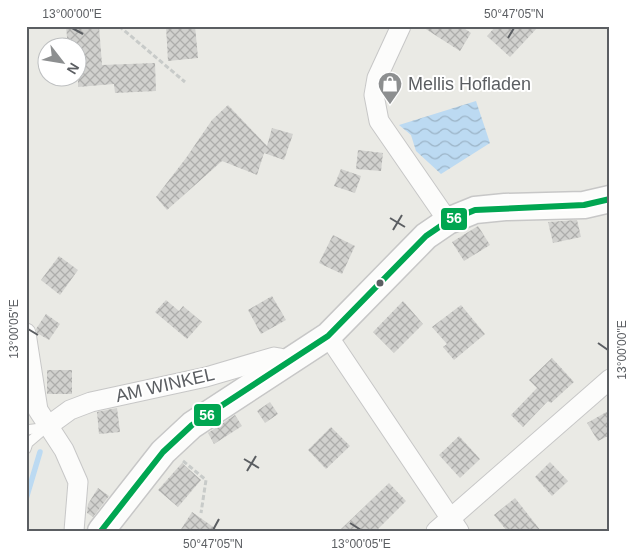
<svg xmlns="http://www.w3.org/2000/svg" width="636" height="557" viewBox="0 0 636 557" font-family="Arial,sans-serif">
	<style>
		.water { fill: url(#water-waves) }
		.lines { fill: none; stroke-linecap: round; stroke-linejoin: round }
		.stream { stroke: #bcdaf2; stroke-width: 5.5 }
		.building { fill: url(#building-cross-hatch) }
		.lane-casing { stroke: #c7c7c7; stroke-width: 11 }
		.street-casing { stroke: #c7c7c7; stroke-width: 21 }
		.secondary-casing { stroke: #c7c7c7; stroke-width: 29 }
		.path { stroke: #c8cbc9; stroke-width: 3; stroke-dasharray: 5 2.5; stroke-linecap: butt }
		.lane { stroke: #fcfcfb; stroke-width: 9 }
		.street { stroke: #fcfcfb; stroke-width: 19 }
		.secondary { stroke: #fcfcfb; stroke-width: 26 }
		.bus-1-casing { stroke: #fff; stroke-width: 10 }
		.bus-1 { stroke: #00a651; stroke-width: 6 }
		.ticks { fill: none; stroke: #5b5e62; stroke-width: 2 }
		.bus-dot { fill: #5b5e62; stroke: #fff; stroke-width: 2 }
		.labels { text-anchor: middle; stroke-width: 4; stroke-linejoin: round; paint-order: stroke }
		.poi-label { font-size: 18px; fill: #5b5e62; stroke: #fff; text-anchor: start }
		.street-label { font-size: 18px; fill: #5b5e62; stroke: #fff }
		.line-badge { stroke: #fff; stroke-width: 2 }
		.badge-label { font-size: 14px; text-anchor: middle; font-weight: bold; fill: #fff }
		.neatline { fill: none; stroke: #5b5e62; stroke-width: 2 }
		.ticks-label { font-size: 12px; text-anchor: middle; fill: #5b5e62 }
	</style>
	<defs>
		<pattern id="water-waves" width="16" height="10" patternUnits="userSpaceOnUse" patternTransform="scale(1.25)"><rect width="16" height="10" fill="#bcdaf2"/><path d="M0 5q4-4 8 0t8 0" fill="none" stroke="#9cb4c7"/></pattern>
		<pattern id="building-cross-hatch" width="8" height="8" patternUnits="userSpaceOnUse" patternTransform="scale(1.25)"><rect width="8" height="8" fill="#d1d1ce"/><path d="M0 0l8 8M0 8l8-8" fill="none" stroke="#adadab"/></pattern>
	</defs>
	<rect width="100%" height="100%" fill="#eaeae5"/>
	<path class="water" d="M476,101l14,42 -49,31 -25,-23 -5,-16 -12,-10z"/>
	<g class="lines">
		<path class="stream" d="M26,499l14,-47"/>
	</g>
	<g class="building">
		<path d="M66,26h33l3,39 53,-2 1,28 -41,2 -1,-9 -36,3v-39h-10z"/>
		<path d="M166,26h29l3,32 -30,3z"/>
		<path d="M421,26h40l10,7 -11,18z"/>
		<path d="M496,26h43l-29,31 -23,-21z"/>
		<path d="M228,105l39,41 5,-18 21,6 -9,26 -20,-7 -7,22 -35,-14 -55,49 -11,-13 30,-39 26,-38z"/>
		<path d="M358,150l25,3 -2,18 -25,-2z"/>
		<path d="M341,169l20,7 -6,17 -21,-7z"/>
		<path d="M577,220l4,17 -28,6 -5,-21z"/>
		<path d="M478,226l12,19 -26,16 -12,-19z"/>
		<path d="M333,235l22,11 -13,28 -23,-11z"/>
		<path d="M59,256l19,14 -18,25 -19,-15z"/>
		<path d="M272,296l14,24 -25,14 -13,-24z"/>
		<path d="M166,300l13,11 4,-5 19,16 -15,17 -32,-27z"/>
		<path d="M403,301l20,23 -29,29 -21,-21z"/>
		<path d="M461,305l24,29 -31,26 -11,-13 4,-3 -15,-17z"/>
		<path d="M46,314l14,10 -11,16 -12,-7 -1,-4z"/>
		<path d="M552,358l22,24 -23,21 -3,-2 -25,26 -12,-12 26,-27 -8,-8z"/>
		<rect x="47" y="370" width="25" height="24"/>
		<path d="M270,402l8,12 -13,9 -8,-12z"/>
		<path d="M117,408l3,24 -21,2 -2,-22z"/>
		<path d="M610,410v25l-12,6 -11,-18z"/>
		<path d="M235,415l7,11 -28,18 -6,-11z"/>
		<path d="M331,427l19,19 -24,23 -18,-19z"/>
		<path d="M459,436l21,23 -20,19 -21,-23z"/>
		<path d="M550,462l18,19 -16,15 -17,-19z"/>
		<path d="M182,463l19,17 -23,27 -20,-17z"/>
		<path d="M389,483l17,18 -30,30h-37z"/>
		<path d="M98,488l11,8 -16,21 -6,-4 1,-9z"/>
		<path d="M515,498l26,33h-34l-13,-16z"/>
		<path d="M192,512l27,19h-39z"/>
	</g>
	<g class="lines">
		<defs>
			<g id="lane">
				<path d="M26,430l22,-3"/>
				<path d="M26,449l2,-6 20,-17"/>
			</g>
			<g id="street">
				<path d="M401,26l-24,52 -3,17 5,26 69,100"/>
				<path d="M26,333l12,77 26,40 14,32 -4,49"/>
				<path d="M328,336l131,195"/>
				<path d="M48,426l22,-16 21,-8 115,-25 68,-20 6,1 6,5"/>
				<path d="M436,531l174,-152"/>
			</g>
			<path id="secondary" d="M101,531l62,-79 29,-27 136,-89 98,-100 22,-15 27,-11 30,-3 79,-2 26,-6"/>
		</defs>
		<use href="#lane" class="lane-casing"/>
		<use href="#street" class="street-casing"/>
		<use href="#secondary" class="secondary-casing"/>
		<g class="path">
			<path d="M119,26l66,56"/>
			<path d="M183,461l23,19 -5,33"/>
		</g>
		<use href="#lane" class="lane"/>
		<use href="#street" class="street"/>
		<use href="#secondary" class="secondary"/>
		<defs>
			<path id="bus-1" d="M101,531l62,-79 29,-27 136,-89 98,-100 22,-15 27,-11 109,-5 26,-6"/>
		</defs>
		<use href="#bus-1" class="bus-1-casing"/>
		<use href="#bus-1" class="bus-1"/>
	</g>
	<path class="ticks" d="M72,28l11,6M508,38l6,-10M390,218l15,9M393,230l9,-15M28,329l10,6M598,343l10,7M244,459l15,9M247,471l9,-15M350,523l11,7M213,530l6,-11"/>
	<defs>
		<symbol id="shop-pin" viewBox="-11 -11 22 30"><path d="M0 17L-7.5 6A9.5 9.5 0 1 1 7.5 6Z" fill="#8d8f90" stroke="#fff"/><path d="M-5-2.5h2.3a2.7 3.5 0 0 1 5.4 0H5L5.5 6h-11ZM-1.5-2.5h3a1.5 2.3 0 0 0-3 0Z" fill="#fff"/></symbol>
	</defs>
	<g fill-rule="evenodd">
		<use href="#shop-pin" x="376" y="70" width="28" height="38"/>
	</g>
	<circle class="bus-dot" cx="380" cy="283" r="4.5"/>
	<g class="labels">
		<g class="poi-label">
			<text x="408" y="90">Mellis Hofladen</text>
		</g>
		<g class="street-label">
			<text transform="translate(165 385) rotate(-13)" y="6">AM WINKEL</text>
		</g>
	</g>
	<g class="line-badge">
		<rect x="440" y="207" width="28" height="24" rx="5" fill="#00a651"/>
		<rect x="193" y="403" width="29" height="24" rx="5" fill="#00a651"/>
	</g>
	<g class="badge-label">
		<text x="454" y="223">56</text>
		<text x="207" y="420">56</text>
	</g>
	<rect width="636" height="557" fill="none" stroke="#ffffff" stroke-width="55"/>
	<g transform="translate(62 62) rotate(121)"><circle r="24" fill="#ffffff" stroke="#bdbfc0"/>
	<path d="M0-4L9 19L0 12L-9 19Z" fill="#8d8f90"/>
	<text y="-8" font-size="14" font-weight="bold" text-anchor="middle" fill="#5b5e62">N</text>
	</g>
	<rect x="28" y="28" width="580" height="502" class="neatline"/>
	<g class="ticks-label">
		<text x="72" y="18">13°00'00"E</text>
		<text x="514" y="18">50°47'05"N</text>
		<text transform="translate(14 329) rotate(-90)" y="4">13°00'05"E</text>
		<text transform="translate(622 350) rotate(-90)" y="4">13°00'00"E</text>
		<text x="213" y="548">50°47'05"N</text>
		<text x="361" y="548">13°00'05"E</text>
	</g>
</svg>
